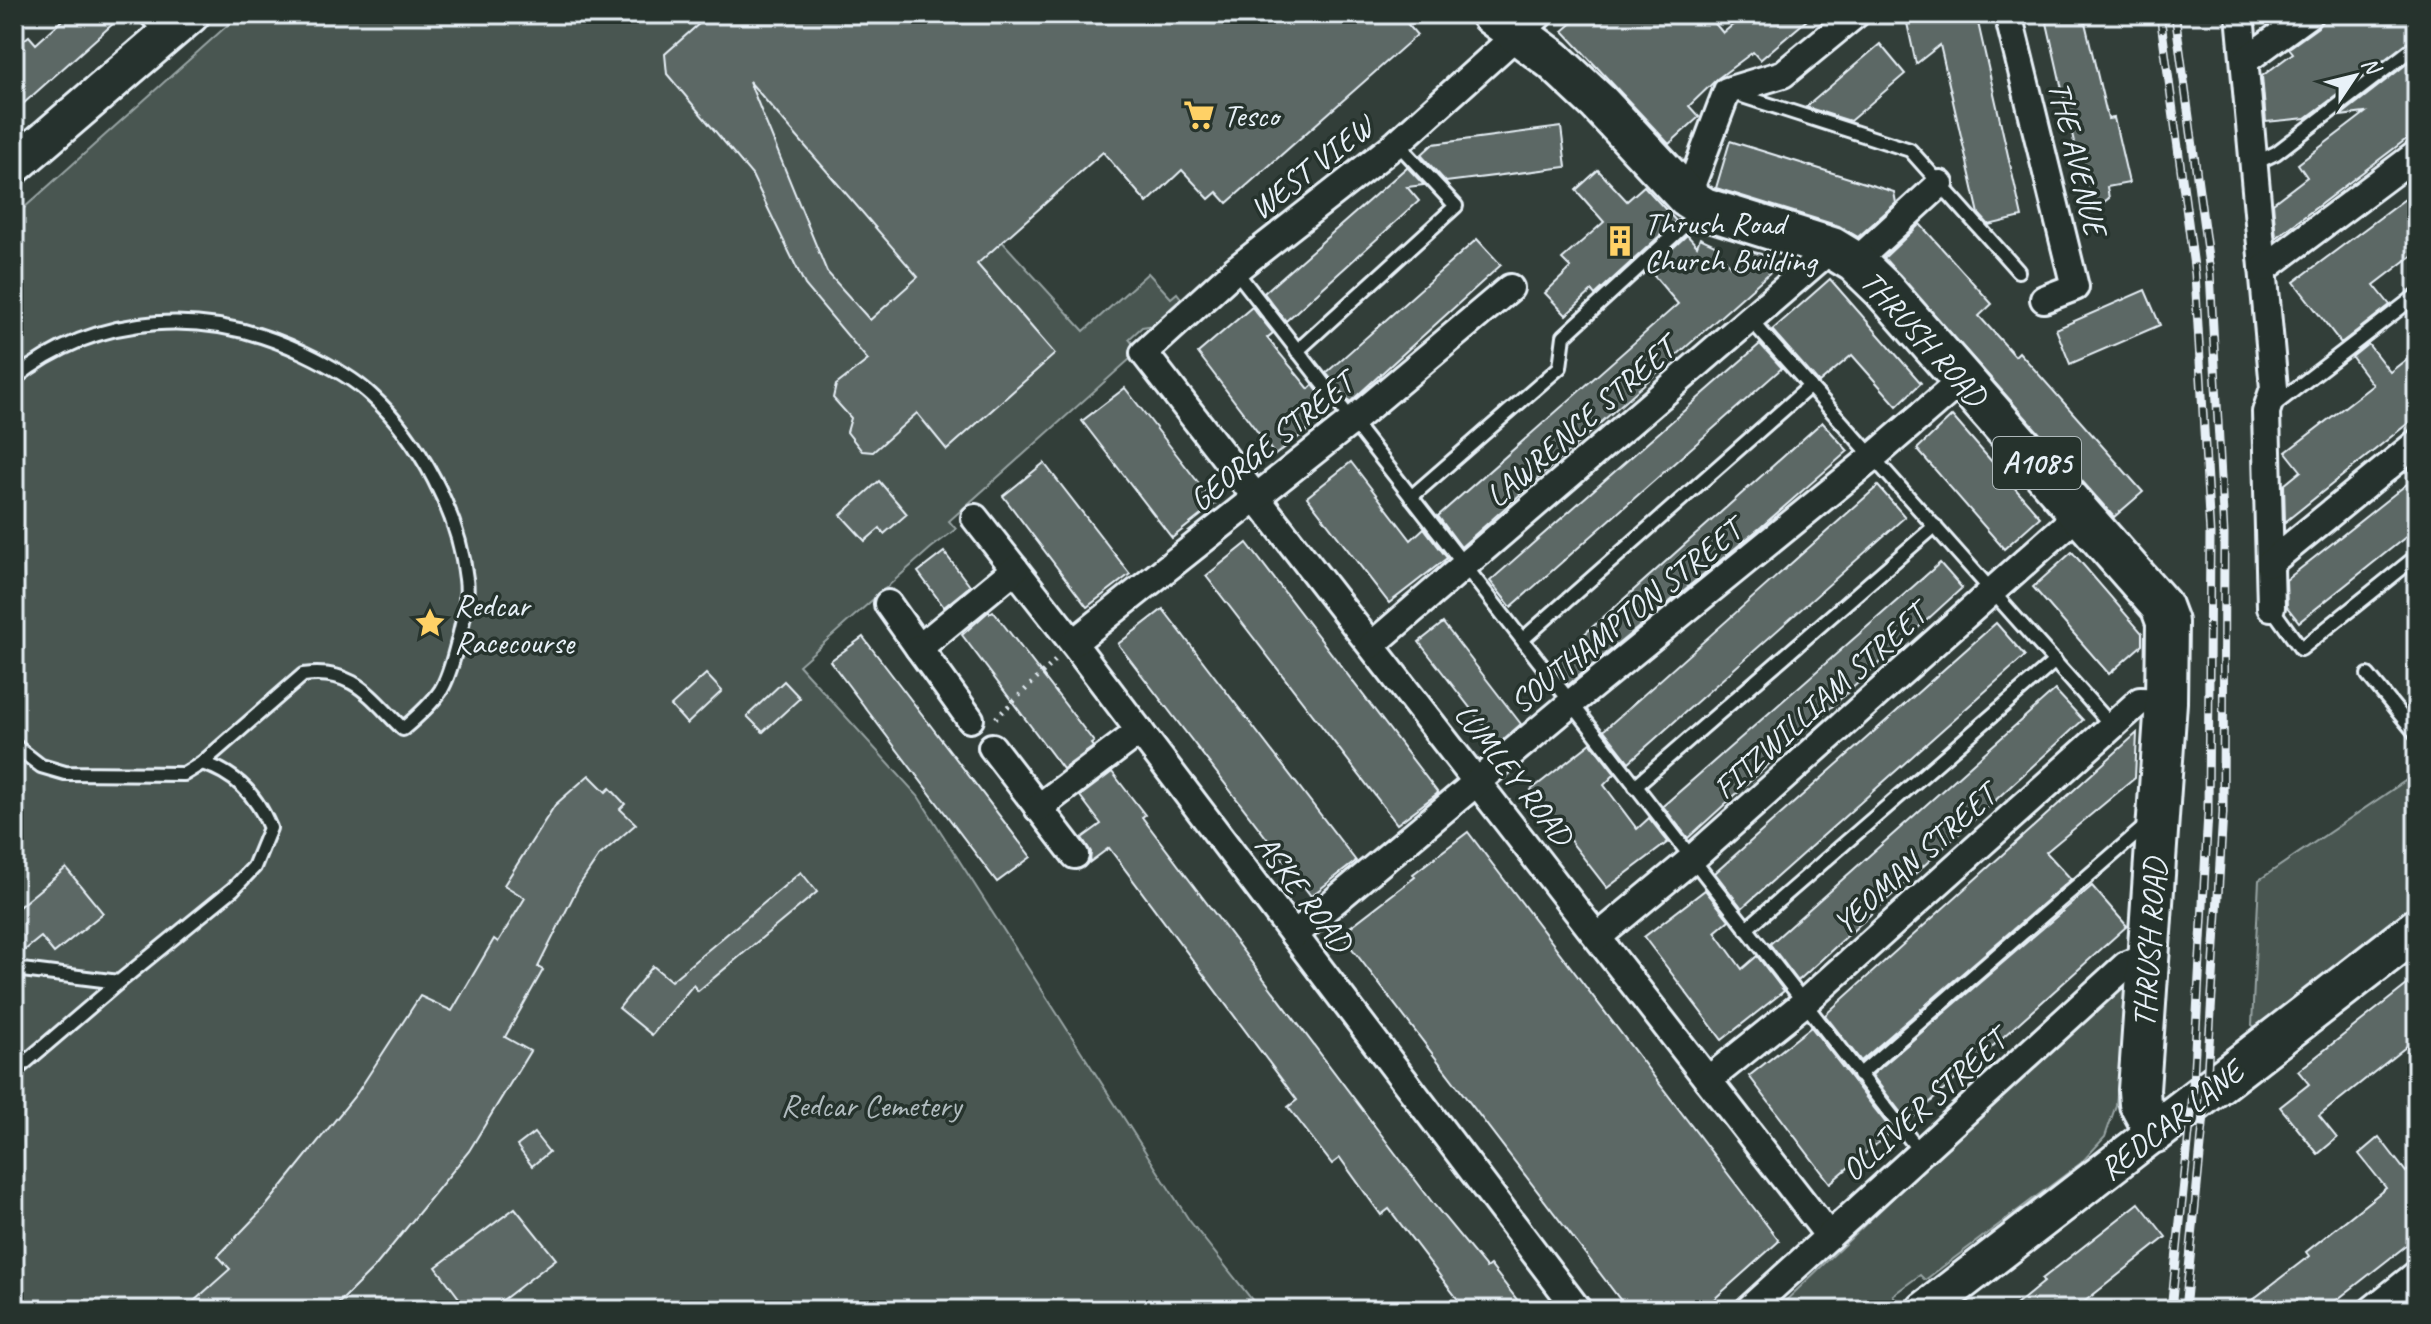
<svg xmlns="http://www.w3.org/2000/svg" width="2431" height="1324" viewBox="0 0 2431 1324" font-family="Caveat,sans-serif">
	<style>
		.green { fill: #495651; stroke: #98a4a4; stroke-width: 2 }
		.building { fill: #5c6865; stroke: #e8f1f8; stroke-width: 2; fill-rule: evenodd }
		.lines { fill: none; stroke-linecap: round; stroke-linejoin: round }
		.lane-casing { stroke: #e8f1f8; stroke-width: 18 }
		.street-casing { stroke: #e8f1f8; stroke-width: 32 }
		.secondary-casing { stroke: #e8f1f8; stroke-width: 42 }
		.primary-casing { stroke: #e8f1f8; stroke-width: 46 }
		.path { stroke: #e8f1f8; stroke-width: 5; stroke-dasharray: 2 6; stroke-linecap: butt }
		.lane { stroke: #26332d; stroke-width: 12 }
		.street { stroke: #26332d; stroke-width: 26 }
		.secondary { stroke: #26332d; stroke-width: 36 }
		.primary { stroke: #26332d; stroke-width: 40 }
		.rail-casing { stroke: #e8f1f8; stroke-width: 9 }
		.rail { stroke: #26332d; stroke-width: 6; stroke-dasharray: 18; stroke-linecap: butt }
		.labels { text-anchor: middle; stroke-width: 7; stroke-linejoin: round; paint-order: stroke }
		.shield { fill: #26332d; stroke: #aeb8bb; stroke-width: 2 }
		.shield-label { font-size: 30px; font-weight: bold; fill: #e8f1f8 }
		.poi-label { font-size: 32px; fill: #e8f1f8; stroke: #26332d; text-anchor: start }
		.street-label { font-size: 32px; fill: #e8f1f8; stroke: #26332d }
		.park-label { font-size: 32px; fill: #b0bbbe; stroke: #26332d }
	</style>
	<rect width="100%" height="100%" fill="#323e39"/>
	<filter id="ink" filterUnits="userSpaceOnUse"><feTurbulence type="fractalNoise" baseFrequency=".0125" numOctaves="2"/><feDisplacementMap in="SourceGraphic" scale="16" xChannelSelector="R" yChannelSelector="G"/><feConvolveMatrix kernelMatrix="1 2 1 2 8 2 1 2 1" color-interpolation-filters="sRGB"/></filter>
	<g filter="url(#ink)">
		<g class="green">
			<path d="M240,14h680l78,223 86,94 64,-58 23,25 6,-5 10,13 -19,17 -26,4 -13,12 10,12 -190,170 7,8 -25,19 -132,117 119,131 271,424 71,90h-1246v-1093z"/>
			<path d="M2417,773v131l-162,123 -3,-2 7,-145z"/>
			<path d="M2128,983l-12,122 -11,32 -24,26 -156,117 -5,-5 -27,20 4,6 -12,9h-109l310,-297z"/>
		</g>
		<g class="building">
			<path d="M69,14h55l-110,98v-64l15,-12 7,8z"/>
			<path d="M710,14h689l18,21 -190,168 -10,-11 -8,7 -27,-29 -35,33 -44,-51 -126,112 78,90 -108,96 -30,-37 -44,39 -11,-1 -15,-19 4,-14 -18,-20 3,-13 32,-25 -63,-75 -53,-110 -85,-101 -2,-20zM749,81l169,196 -48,43 -43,-48z"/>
			<path d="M1583,14h124l16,19 23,-19h68l-54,46 -7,-8 -36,27 -28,27 10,11 -30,27 -106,-113z"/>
			<path d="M1945,14h31l46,203 -33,8 -10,-11 -39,-169 -24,19 -9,-41z"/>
			<path d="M2045,14h38l25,105 6,-1 15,65 -22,4 2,11 -19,15z"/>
			<path d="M2325,14h92v22l-111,82 -40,4 -4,-46 31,-23 -4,-5 29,-21z"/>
			<path d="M1880,44l25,30 -55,47 -44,-14z"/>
			<path d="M2417,56v75l-141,107 -3,-35 34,-26 -9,-13 67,-51 -25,3z"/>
			<path d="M1561,127l5,40 -120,15 -25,-27 12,-11z"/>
			<path d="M1730,141l164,51 2,11 -38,34 -19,-11 -123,-38z"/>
			<path d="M1407,167l17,18 -17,2 12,14 -133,120 -22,-28z"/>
			<path d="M1598,170l29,31 17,-15 32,35 -81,74 -3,-4 -26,24 -21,-22 26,-25 -9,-9 42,-37 -28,-32z"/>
			<path d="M2417,190v62l-43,33 16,20 -49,38 -47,-61z"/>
			<path d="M1920,224l72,80 -13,12 36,40 4,-4 124,140 -29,25 -230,-259z"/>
			<path d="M1687,235l10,11 3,-8 15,7 15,21 17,-16 14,4 14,14 -314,279 -23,-31 240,-212 -29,-34z"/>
			<path d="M1477,239l24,26 -151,137 -24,-29z"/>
			<path d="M1830,279l91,104 -24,23 -45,-51 -33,28 -47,-53z"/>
			<path d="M2145,290l15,35 -90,39 -14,-35z"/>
			<path d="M1252,307l21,26 -6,5 42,51 4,-4 20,26 -58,44 -77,-102z"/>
			<path d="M1760,344l22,24 -271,239 -21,-26z"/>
			<path d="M2368,344l22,28 27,-21v65l-132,106 -1,-37 17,-14 -15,-19 87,-67 -21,-28z"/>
			<path d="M1125,388l90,116 -43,34 -90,-117z"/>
			<path d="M1952,416l88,101 -36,32 -87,-100z"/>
			<path d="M1822,422l26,29 -87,76 -193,158 -16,-22z"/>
			<path d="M1351,462l60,78 13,-12 23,30 -58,45 -82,-106z"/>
			<path d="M1044,463l86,111 -43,33 -84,-111z"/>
			<path d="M2417,476v52l-118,94 -12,-15 -1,-27z"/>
			<path d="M879,481l28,33 -23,20 -4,-6 -15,13 -24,-26z"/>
			<path d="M1878,486l27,31 -276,245 -25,-32z"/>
			<path d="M1247,543l191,250 -41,31 -191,-248z"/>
			<path d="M944,552l26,34 -26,21 -26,-35z"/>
			<path d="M2072,552l70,81v12l-33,29 -76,-87z"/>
			<path d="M1940,563l22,25 -274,250 -25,-32z"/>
			<path d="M1163,609l193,252 -45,35 -193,-252z"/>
			<path d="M989,611l1,2 3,-2 101,131 -3,2 2,3 -30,22 -101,-134z"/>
			<path d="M1443,623l78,101 -23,20 -79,-102z"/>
			<path d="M1996,623l29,33 -283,252 -27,-35z"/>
			<path d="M863,637l168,220 -34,25 -167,-221z"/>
			<path d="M706,674l16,17 -35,33 -16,-18z"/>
			<path d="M784,681l16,17 -37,34 -16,-16z"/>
			<path d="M2055,690l28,30 -285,261 -28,-37z"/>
			<path d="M2137,733l-2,45 -89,74 25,27 -210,182 -36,-46z"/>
			<path d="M1591,743l24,31 -11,11 33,44 12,-11 19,24 -61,46 -76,-98z"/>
			<path d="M1112,772l33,43 -3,2 293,389 51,62 4,-3 35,45h-59l-77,-101 -8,6 -41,-57 -8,6 -44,-57 9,-7 -188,-252 -19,14 1,-10 -9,-14 19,-14 -21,-28z"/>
			<path d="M589,775l17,17 4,-4 15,16 -5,5 16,15 -37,32 -21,31 -40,80 5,3 -38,67 25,14 -61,100 -95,117 -42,42h-148l46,-41 -12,-13 48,-50 91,-113 63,-97 32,15 42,-72 4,3 27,-44 -21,-13 51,-80z"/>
			<path d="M1468,832l311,409 -77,69h-74l-287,-376 74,-57 -2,-3z"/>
			<path d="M66,868l37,45 -49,40 -13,-16 -27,22v-48z"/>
			<path d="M801,872l16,20 -119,99 -5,-6 -41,50 -33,-27 34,-42 18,15z"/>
			<path d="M2092,886l35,40 -219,196 -36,-47z"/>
			<path d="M1705,890l24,30 -14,12 27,37 15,-13 27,35 -62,49 -78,-103z"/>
			<path d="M2417,977v61l-98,78 18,22 -19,16 -38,-47 29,-23 -11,-13z"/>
			<path d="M1811,1027l81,104 -62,52 -81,-107z"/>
			<path d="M534,1133l15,19 -17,14 -15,-20z"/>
			<path d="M2379,1137l27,35 11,-9v74l-93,73h-85l70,-54 -3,-4 80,-64 -27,-34z"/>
			<path d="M2139,1203l27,34 -92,73h-64l34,-28 -2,-3z"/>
			<path d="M515,1208l41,51 -66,51h-22l-32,-43z"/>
		</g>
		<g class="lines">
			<defs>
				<g id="lane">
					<path d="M1736,94l174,56 108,121"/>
					<path d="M2255,163l21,-10 141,-108"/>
					<path d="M1235,270l686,883"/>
					<path d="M1750,319l362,407"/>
					<path d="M1297,351l159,-145 -59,-63"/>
					<path d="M14,379c85,-68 194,-72 290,-26 23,11 48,24 67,42 49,45 88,119 95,184 3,21 -4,46 -9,66 -4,15 -8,32 -16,45 -10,15 -25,28 -38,39 -33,-32 -49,-61 -100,-54l-101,88 -18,11 -119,-1 -24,-7 -27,-21"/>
					<path d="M2272,407l145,-112"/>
					<path d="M1411,497l149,-130 4,-31 135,-124"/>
					<path d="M2271,607l30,42 116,-93"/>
					<path d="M1523,639l287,-253"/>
					<path d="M2368,675l49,60"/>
					<path d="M1635,786l300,-260"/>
					<path d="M1746,929l309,-268"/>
					<path d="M14,969l105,13 114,-93 21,-22 16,-39c-13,-32 -34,-55 -68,-65"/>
					<path d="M14,1072l105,-90"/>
					<path d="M1859,1075l289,-251"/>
				</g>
				<g id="street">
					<path d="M153,14l18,18"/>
					<path d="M1540,14l-143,129 -162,127 -91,83 685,883"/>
					<path d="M2008,14l67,273 -31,12"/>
					<path d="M2240,14l34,374 -8,24 5,195"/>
					<path d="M2246,60l63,-46"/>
					<path d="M1687,197l40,-106 56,-17 73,-60"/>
					<path d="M1855,262l85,-78"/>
					<path d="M2265,268l152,-114"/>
					<path d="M975,518l98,125 505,667"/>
					<path d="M2270,563l147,-120"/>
					<path d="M888,604l31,44 96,-79"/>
					<path d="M1073,643l279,-222 158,-133"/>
					<path d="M1372,645l460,-397"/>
					<path d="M919,648l51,71"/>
					<path d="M992,747l83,108"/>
					<path d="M1038,808l102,-77"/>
					<path d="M1294,935l276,-231 303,-247 89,-77"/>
					<path d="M1598,937l94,-78 389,-347"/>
					<path d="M1708,1080l96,-77 336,-302 26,1"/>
					<path d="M1748,1310l378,-345 20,-8"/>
					<path d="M2372,1310l45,-36"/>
				</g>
				<g id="secondary">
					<path d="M14,166l177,-152"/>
					<path d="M1925,1310l230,-178"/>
				</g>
				<path id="primary" d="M1491,14l62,46 46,43 88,94 17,11 128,40 23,14 28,27 278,317 6,16 -1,80 -27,388 1,14 15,28 262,-203"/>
			</defs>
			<use href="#lane" class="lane-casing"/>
			<use href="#street" class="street-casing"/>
			<use href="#secondary" class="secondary-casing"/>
			<use href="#primary" class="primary-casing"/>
			<g class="path">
				<path d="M977,20l8,-6"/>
				<path d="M996,718l59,-57"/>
			</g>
			<use href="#lane" class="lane"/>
			<use href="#street" class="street"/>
			<use href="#secondary" class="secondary"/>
			<use href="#primary" class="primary"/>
			<defs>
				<g id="rail">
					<path d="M2160,14l35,260 15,260 -2,279 -16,291 -21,206"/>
					<path d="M2175,14l35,258 14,262 -1,279 -17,281 -21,216"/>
				</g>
			</defs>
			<use href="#rail" class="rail-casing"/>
			<use href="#rail" class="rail"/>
		</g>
	</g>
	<defs>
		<symbol id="supermarket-bare" viewBox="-9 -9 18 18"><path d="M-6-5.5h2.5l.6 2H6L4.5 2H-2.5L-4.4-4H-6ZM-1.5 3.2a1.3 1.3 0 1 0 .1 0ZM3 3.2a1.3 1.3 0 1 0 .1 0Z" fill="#ffd166" stroke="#26332d" stroke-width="2.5" paint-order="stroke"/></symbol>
		<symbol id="building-bare" viewBox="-9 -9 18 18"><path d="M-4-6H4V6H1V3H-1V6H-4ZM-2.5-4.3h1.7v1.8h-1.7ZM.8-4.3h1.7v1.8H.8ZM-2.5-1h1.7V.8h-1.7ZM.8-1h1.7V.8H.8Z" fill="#ffd166" stroke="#26332d" stroke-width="2.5" paint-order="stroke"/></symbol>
		<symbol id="sight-bare" viewBox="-9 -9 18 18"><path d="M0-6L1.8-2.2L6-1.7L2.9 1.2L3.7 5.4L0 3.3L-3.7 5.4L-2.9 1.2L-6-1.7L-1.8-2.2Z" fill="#ffd166" stroke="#26332d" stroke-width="2.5" paint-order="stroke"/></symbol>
	</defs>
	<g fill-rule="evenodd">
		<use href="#supermarket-bare" x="1177" y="93" width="44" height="44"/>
		<use href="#building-bare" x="1598" y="219" width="44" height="44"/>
		<use href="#sight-bare" x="408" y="601" width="44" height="44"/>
	</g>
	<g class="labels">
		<rect class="shield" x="1993" y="437" width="88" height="52" rx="6"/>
		<g class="shield-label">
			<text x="2037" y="473">A1085</text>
		</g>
		<g class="poi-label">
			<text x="1223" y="126">Tesco</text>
			<text x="1644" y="234">Thrush Road<tspan x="1644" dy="37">Church Building</tspan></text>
			<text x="454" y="616">Redcar<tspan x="454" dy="37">Racecourse</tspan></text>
		</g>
		<g class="street-label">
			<text transform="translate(2078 158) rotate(76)" y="11">THE AVENUE</text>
			<text transform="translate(1311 167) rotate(-38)" y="11">WEST VIEW</text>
			<text transform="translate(1924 338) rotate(48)" y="11">THRUSH ROAD</text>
			<text transform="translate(1580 422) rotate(-41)" y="11">LAWRENCE STREET</text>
			<text transform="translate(1271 441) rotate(-39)" y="11">GEORGE STREET</text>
			<text transform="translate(1625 616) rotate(-39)" y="11">SOUTHAMPTON STREET</text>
			<text transform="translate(1819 701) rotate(-42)" y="11">FITZWILLIAM STREET</text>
			<text transform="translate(1514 774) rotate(52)" y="11">LUMLEY ROAD</text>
			<text transform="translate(1914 859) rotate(-42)" y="11">YEOMAN STREET</text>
			<text transform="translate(1304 893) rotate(53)" y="11">ASKE ROAD</text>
			<text transform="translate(2149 943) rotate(-86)" y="11">THRUSH ROAD</text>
			<text transform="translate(1923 1105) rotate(-42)" y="11">OLLIVER STREET</text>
			<text transform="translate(2171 1120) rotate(-38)" y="11">REDCAR LANE</text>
		</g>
		<g class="park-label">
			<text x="871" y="1116">Redcar Cemetery</text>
		</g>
	</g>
	<rect width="2431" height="1324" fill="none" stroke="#26332d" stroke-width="48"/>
	<rect x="24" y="24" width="2383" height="1276" fill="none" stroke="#e8f1f8" stroke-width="3" filter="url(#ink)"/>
	<g transform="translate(2355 76) rotate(55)" stroke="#26332d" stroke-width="6" paint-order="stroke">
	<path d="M0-6L14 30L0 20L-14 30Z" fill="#e8f1f8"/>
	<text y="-12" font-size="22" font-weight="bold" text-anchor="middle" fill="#e8f1f8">N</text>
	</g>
</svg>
